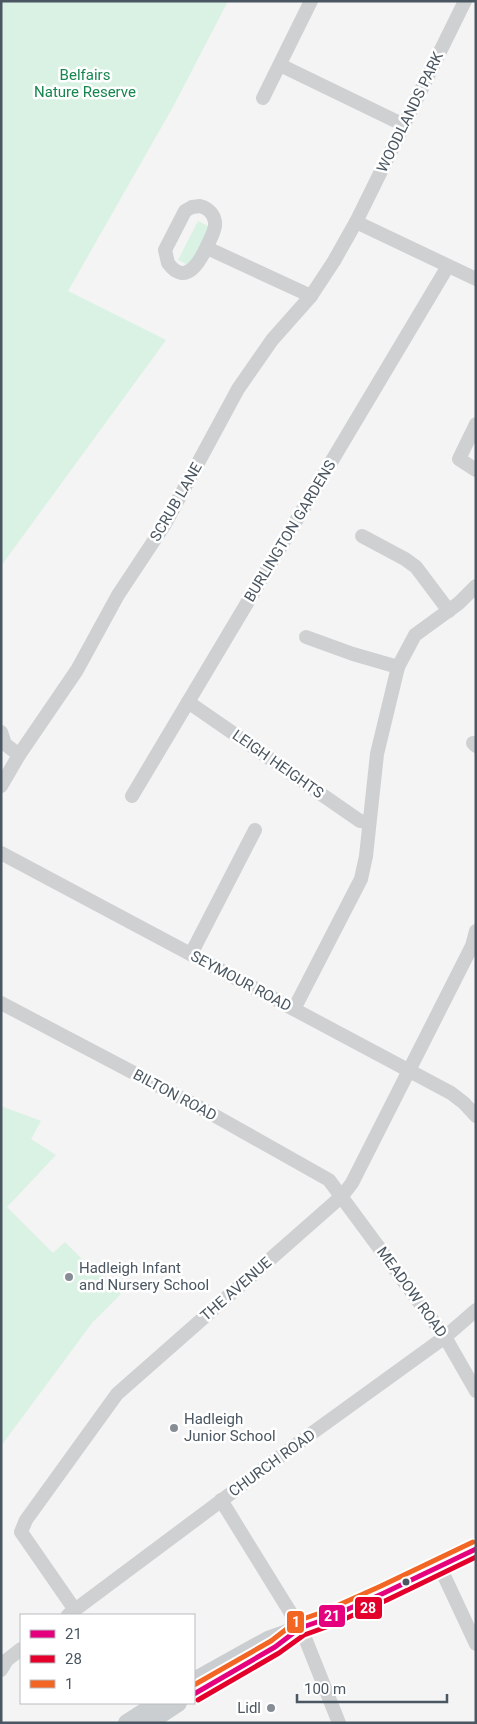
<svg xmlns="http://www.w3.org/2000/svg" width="477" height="1724" viewBox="0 0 477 1724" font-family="Roboto,sans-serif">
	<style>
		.green { fill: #d9f2e3 }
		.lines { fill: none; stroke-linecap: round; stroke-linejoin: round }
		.minor { stroke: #ced0d2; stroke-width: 14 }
		.major { stroke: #caced1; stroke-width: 18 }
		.bus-1-casing { stroke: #fff; stroke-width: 9 }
		.bus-2-casing { stroke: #fff; stroke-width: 9 }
		.bus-3-casing { stroke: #fff; stroke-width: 9 }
		.bus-1 { stroke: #e5007d; stroke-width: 5 }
		.bus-2 { stroke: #e4002b; stroke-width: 5 }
		.bus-3 { stroke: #f26522; stroke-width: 5 }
		.poi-dot { fill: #868d94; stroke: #fff; stroke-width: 2 }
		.bus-dot { fill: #4a5661; stroke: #fff; stroke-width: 2 }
		.labels { text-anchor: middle; stroke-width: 5; stroke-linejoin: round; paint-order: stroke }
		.park-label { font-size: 15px; fill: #17864f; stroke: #fff }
		.street-label { font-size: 15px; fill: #4a5661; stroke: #fff }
		.poi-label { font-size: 15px; fill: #4a5661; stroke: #fff; text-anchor: start }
		.line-badge { stroke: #fff; stroke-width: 2 }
		.badge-label { font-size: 14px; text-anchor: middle; font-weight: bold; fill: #fff }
	</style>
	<rect width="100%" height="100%" fill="#f4f4f4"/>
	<g class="green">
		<path d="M1,1h227l-54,104 -106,186 98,49 -165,226z"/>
		<path d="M198,221l14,7 -20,39 -14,-7z"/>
		<path d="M1,1106l40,15 -10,18 25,16 -49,52 46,46 12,-11 21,21 3,-2 32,33 -29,29 -91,123z"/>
	</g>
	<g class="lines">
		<g class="minor">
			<path d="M280,65l124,60"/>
			<path d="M263,98l48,-97"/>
			<path d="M200,206c8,2 14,8 15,16 1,8 -4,15 -7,22 -7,16 -22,44 -40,19l-3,-13 20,-39 7,-4z"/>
			<path d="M356,222l120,57"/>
			<path d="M207,248l104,48"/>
			<path d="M476,424l-17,35 17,11"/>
			<path d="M362,536l43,23 11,8 33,44"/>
			<path d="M306,637l47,17 45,13"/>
			<path d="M188,702l172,119 9,1"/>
			<path d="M1,732l4,12 14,11"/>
			<path d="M473,743l3,3"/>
			<path d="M1,786l18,-31 58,-85 41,-75 47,-71 73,-135 34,-49 39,-44 23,-35 22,-39 109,-221"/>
			<path d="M132,796l316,-530"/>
			<path d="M1,853l450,240 13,10 12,13"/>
			<path d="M191,954l64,-124"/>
			<path d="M1,1003l209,110 119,67 116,157 31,54"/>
			<path d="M294,1009l67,-130 5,-23 11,-102 21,-87 17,-32 44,-32 17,-17"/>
			<path d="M221,1500l79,128"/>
			<path d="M439,1565l37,79"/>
			<path d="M75,1610l-54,-78 5,-12 91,-126 225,-198 10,-13 120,-237 4,-15"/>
			<path d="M68,1615l229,-171 148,-107 31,-27"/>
			<path d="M296,1630l9,8 34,85"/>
			<path d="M1,1670l6,-10 14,-11"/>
		</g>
		<g class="major">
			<path d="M194,1681l74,-41 58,-21 58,-26 92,-44"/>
			<path d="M127,1723l31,-20"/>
			<path d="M150,1723l5,-5 23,-15"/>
		</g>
		<defs>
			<path id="bus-1" d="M194,1694l81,-47 25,-19 26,-9 58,-26 92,-44"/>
			<path id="bus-2" d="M198,1700l81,-47 25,-18 25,-9 58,-26 89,-43"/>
			<path id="bus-3" d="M194,1685l77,-44 26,-20 26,-9 58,-26 92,-44"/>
		</defs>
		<use href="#bus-1" class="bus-1-casing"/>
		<use href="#bus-2" class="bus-2-casing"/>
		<use href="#bus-3" class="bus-3-casing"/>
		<use href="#bus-1" class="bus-1"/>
		<use href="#bus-2" class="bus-2"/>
		<use href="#bus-3" class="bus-3"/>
	</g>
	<g class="poi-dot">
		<circle cx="69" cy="1277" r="5"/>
		<circle cx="174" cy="1428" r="5"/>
		<circle cx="271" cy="1708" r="5"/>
	</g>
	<circle class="bus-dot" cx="406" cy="1582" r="4.5"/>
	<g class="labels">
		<g class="park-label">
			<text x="85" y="80">Belfairs<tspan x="85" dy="17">Nature Reserve</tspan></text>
		</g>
		<g class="street-label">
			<text transform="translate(410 112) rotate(-64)" y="5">WOODLANDS PARK</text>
			<text transform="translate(176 502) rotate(-60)" y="5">SCRUB LANE</text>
			<text transform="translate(290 531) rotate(-59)" y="5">BURLINGTON GARDENS</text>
			<text transform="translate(278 764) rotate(35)" y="5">LEIGH HEIGHTS</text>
			<text transform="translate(241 981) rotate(28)" y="5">SEYMOUR ROAD</text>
			<text transform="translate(175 1095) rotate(28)" y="5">BILTON ROAD</text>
			<text transform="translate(236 1289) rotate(-41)" y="5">THE AVENUE</text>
			<text transform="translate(412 1292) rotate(54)" y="5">MEADOW ROAD</text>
			<text transform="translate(272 1463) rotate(-36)" y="5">CHURCH ROAD</text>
		</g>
		<g class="poi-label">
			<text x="79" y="1273">Hadleigh Infant<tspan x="79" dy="17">and Nursery School</tspan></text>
			<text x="184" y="1424">Hadleigh<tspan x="184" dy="17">Junior School</tspan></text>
			<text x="261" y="1713" text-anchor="end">Lidl</text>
		</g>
	</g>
	<g class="line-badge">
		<rect x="354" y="1596" width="29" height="24" rx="5" fill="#e4002b"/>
		<rect x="318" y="1604" width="28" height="24" rx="5" fill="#e5007d"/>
		<rect x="286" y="1610" width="19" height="24" rx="5" fill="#f26522"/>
	</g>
	<g class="badge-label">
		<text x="368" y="1613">28</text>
		<text x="332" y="1621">21</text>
		<text x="296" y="1627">1</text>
	</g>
	<rect width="477" height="1724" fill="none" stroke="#4a5661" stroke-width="5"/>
	<rect x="20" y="1614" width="175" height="90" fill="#ffffff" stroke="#b7bbc0"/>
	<rect x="30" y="1630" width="25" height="8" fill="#e5007d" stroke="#b7bbc0"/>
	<text x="65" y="1639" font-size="15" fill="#4a5661">21</text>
	<rect x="30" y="1655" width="25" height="8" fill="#e4002b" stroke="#b7bbc0"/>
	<text x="65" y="1664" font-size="15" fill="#4a5661">28</text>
	<rect x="30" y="1680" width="25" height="8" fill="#f26522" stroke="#b7bbc0"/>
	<text x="65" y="1689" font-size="15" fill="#4a5661">1</text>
	<path d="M297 1694v8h150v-8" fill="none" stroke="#4a5661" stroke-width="2.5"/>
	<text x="304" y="1694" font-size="15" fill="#4a5661" stroke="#ffffff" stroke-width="4" paint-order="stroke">100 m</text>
</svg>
